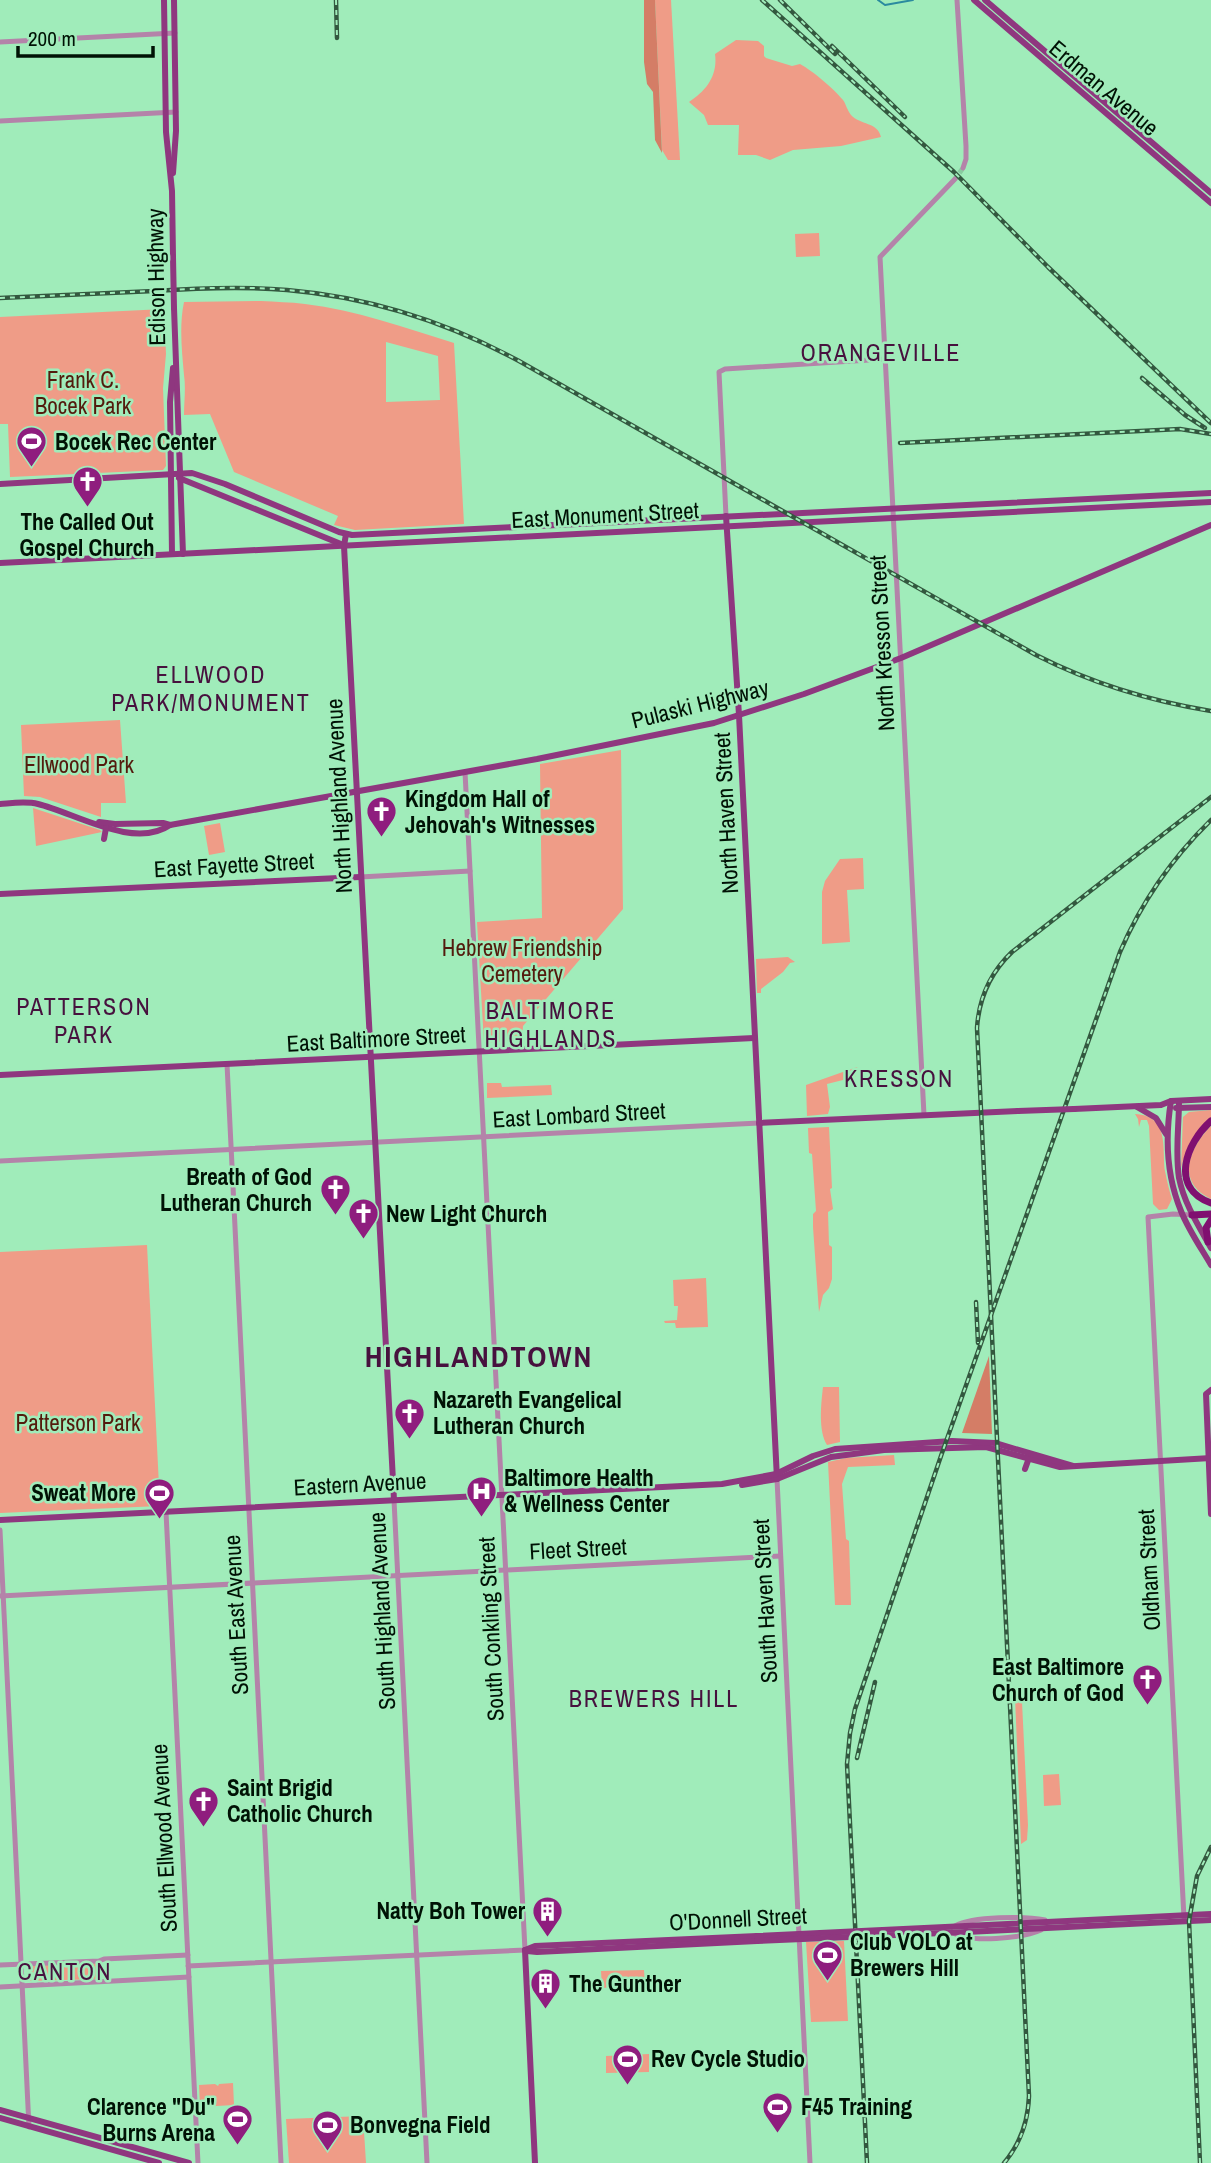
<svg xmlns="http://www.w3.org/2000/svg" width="1211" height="2163" viewBox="0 0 1211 2163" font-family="'Archivo Narrow',sans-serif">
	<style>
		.green { fill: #ef9c87; fill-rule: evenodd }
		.forest { fill: #d47d66 }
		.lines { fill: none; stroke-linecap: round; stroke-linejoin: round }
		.stream { stroke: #2b8b9f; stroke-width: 2 }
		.minor-tunnel { stroke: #88cb9f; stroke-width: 5; stroke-dasharray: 5 2.5; stroke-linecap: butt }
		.minor { stroke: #b483a9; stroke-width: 5 }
		.major { stroke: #8f377f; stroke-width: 6 }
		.highway { stroke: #800f70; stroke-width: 7 }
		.rail-casing { stroke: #33583f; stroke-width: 4.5 }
		.rail { stroke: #a0ecba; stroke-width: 2; stroke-dasharray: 5; stroke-linecap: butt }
		.major-bridge { stroke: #8f377f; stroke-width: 6 }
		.labels { text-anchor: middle; stroke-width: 5; stroke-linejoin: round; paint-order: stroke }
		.street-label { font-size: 23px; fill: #001205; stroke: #a0ecba }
		.park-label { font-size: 23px; fill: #531b0d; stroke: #a0ecba }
		.poi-label { font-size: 23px; font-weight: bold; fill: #001205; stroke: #a0ecba; text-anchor: start }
		.neighbourhood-label { font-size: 24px; letter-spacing: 2px; fill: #47113e; stroke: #a0ecba }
		.district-label { font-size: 30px; font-weight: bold; letter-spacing: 2px; fill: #47113e; stroke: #a0ecba }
	</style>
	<rect width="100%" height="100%" fill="#a0ecba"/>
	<g class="green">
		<path d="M655,0h16l9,160h-12l-6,-10z"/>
		<path d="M736,40l22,1 6,5v10l2,2 26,8 8,-2c13,7 33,24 43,36 3,4 4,10 8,15 9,10 27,7 30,22l-40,9 -48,4 -23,10 -14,-5h-18l1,-30h-31l-4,-10 -15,-13c17,-11 29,-26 26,-48z"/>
		<path d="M819,233l1,23 -24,1 -1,-23z"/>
		<path d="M261,301c15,1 29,1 44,3 51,6 101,24 149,39l10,181 -109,6 -21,-5 4,-9 -104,-44 -24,-58 -26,1c0,-13 2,-27 0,-40 -2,-23 -5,-49 0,-73zM386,342l52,14 2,44 -54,2z"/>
		<path d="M164,309l2,45 -3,34 3,78 -3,4 -153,7 -2,-53h-8v-107z"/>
		<path d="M120,720l6,83h-25v14l-61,-20 -16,-1 -3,-71z"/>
		<path d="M621,750l2,159 -100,117 -1,14 -38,3 -7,-121 65,-4 -2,-154z"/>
		<path d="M33,808l67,22 2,2 -66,14z"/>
		<path d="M220,823l5,29 -16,3 -5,-29z"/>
		<path d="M863,858l1,31 -17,1 3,52 -28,2v-52l3,-11 15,-22z"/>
		<path d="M788,957l7,5 -5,1 -7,9 -22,17v4h-4l-1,-34z"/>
		<path d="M857,1067l1,3 -3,7 -28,7 3,23 -2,7 -21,2 -1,-31z"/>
		<path d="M487,1083h14l1,4 49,-2 1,10 -65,3z"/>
		<path d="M1211,1110v8c-16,15 -25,29 -30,50l2,-51 6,-5z"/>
		<path d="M1135,1114c35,2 27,34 30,57 2,10 4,19 7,28l-5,10 -8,1 -6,-6 -4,-78 -2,-6h-6l-2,7 -1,-8z"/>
		<path d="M1211,1126v73c-36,-17 -22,-51 0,-73z"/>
		<path d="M829,1127l3,61 -2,1 3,20 -5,3 1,33 3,2v32l-3,9 -6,7 -4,17 -6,-85v-13l3,-3 -4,-57 -3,-1 -1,-25z"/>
		<path d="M147,1245l13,261 -160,7v-261z"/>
		<path d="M706,1278l2,49 -32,1 -1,-5h-10l-1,-2 13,-1 1,-14h-4l-1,-26z"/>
		<path d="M823,1387h16l1,55 -13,3c-9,-14 -6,-41 -4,-58z"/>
		<path d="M894,1455l1,10 -47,2 -6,17 4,55 3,2 2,64h-16l-7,-143 18,-4z"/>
		<path d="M1015,1697l7,5 6,123 -1,15 -6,4z"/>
		<path d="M1059,1774l2,31 -17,1 -1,-31z"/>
		<path d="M844,1941l4,80 -37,1 -5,-80z"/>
		<path d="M98,1963l2,16 -73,2 1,-15z"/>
		<path d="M644,1970l1,14 -3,2 -25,-1 -1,2 -14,1 -1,-17z"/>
		<path d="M649,2054v18l-43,1v-17z"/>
		<path d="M233,2083l1,22 -34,2 -1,-22 16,-1 3,2 1,-2z"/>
		<path d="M363,2116l3,47h-77l-3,-44z"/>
	</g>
	<g class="forest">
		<path d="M644,0h11l7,153 -7,-13 -2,-48 -6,-8 -3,-22z"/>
		<path d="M989,1356l3,78 -30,-1z"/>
	</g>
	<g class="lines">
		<path class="stream" d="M878,0l7,5 28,-5"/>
		<path class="minor-tunnel" d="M955,179l8,-11"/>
		<g class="minor">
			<path d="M957,0l9,146v13l-3,9"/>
			<path d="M0,42l175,-9"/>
			<path d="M0,121l176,-9"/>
			<path d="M726,516l-7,-144 6,-3 160,-10"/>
			<path d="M360,877l110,-6"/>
			<path d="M227,1064l54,1099"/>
			<path d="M924,1115l-44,-858 75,-78"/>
			<path d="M0,1161l759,-38"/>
			<path d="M777,1479l33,684"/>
			<path d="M394,1500l33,663"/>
			<path d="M166,1512l32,651"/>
			<path d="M0,1530l29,597"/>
			<path d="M0,1596l780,-40"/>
			<path d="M1184,1918l-36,-701 25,-3 19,1"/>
			<path d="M955,1926c18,-10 70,-10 90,-6"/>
			<path d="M952,1932c17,12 71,6 89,-2"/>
			<path d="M0,1965l99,-4 5,-2 84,-4"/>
			<path d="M188,1966l337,-16 -60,-1178"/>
			<path d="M0,1987l189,-10"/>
		</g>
		<g class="major">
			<path d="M164,0l2,132 6,59 1,66"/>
			<path d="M974,0l237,203"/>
			<path d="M985,0l226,193"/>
			<path d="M173,173l3,-42 -2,-131"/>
			<path d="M174,308l9,246"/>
			<path d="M179,478l162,66"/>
			<path d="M0,484l192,-11 33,11 114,48 13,3 859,-42"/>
			<path d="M726,516l13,199 38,764"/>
			<path d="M346,534l-2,12 50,954"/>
			<path d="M172,554l-2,-152 3,-34"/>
			<path d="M0,563l1211,-61"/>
			<path d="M0,804c13,-1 26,-3 38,0 37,9 96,46 132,21l367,-66 177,-36 90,-29 97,-36 310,-133"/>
			<path d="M99,822l16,2 48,-1 7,2"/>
			<path d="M104,839l2,-11"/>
			<path d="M0,894l360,-17"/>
			<path d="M0,1075l754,-37"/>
			<path d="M1171,1101c-6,37 -4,76 10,110 7,18 20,37 30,54"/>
			<path d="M1179,1101c0,25 -4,51 0,77 5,25 19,47 32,70"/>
			<path d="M1137,1107l19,11 10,16"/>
			<path d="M1176,1108l35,-1"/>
			<path d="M1074,1109l87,-4 10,-4 40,-2"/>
			<path d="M759,1123l259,-12"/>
			<path d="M1211,1390l-5,4 5,120"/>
			<path d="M1025,1469l4,-11"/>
			<path d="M742,1485l35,-6 54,-22 53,-7 102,-3 74,20 151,-9"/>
			<path d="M0,1520l722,-36 54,-10 37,-18 22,-7 117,-8 43,2 78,23"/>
			<path d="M966,1926l245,-12"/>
			<path d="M966,1932l245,-12"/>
			<path d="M525,1950l10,-4 222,-10"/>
			<path d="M525,1950l10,213"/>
			<path d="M527,1951l10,1 220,-11"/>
			<path d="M0,2110l189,53"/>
			<path d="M0,2118l159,45"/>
		</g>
		<g class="highway">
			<path d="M1211,1121c-25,22 -42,67 0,82"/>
			<path d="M1192,1215l19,-1"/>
			<path d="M1208,1242l-2,-14 5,-8"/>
		</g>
		<defs>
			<g id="rail">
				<path d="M336,0l1,38"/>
				<path d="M762,0l192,172 94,95 163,156"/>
				<path d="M780,0l55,54"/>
				<path d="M832,46l73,71"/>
				<path d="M0,298c51,-2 103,-5 154,-7 44,-3 89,-5 133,-1 82,7 160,32 232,71l517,294c55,28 114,46 175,56"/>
				<path d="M1142,378l43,37 20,13"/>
				<path d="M900,443l280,-14 31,5"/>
				<path d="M976,1302l2,41"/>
				<path d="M857,1758l18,-76"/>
				<path d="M867,2163l-20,-399 3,-31 5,-24 87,-256 178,-501c21,-49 52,-94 91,-132"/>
				<path d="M1004,2163c17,-20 24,-41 25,-67l-52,-1068c2,-31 13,-55 35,-76l199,-155"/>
				<path d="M1200,2163l-11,-242 8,-45 14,-29"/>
			</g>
		</defs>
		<use href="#rail" class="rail-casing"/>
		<use href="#rail" class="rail"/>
		<g class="major-bridge">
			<path d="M173,257l1,51"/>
			<path d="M1018,1111l56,-2"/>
			<path d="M757,1936l209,-10"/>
			<path d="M757,1941l209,-9"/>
		</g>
	</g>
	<defs>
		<symbol id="stadium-pin" viewBox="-11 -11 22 30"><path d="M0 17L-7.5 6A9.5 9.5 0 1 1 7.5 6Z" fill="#8f1d7e" stroke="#a0ecba"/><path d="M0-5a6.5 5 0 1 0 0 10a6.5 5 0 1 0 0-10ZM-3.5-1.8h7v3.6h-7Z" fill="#fff"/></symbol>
		<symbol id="church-pin" viewBox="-11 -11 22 30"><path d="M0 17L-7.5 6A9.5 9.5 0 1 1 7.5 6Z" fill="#8f1d7e" stroke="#a0ecba"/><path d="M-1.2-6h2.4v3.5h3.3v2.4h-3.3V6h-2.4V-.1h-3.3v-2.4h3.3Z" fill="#fff"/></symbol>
		<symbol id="hospital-pin" viewBox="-11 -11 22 30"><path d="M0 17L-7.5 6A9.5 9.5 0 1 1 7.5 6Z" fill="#8f1d7e" stroke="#a0ecba"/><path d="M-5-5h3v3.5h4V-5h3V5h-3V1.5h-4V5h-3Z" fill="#fff"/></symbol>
		<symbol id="building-pin" viewBox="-11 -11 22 30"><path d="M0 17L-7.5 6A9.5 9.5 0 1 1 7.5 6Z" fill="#8f1d7e" stroke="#a0ecba"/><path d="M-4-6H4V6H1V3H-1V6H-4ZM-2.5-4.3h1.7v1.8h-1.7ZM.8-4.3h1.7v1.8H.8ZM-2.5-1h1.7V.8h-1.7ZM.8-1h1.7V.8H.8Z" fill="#fff"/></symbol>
	</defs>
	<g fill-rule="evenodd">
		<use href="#stadium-pin" x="14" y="424" width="35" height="47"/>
		<use href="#church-pin" x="70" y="464" width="35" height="47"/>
		<use href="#church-pin" x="364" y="794" width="35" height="47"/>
		<use href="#church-pin" x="318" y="1172" width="35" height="47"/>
		<use href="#church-pin" x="346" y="1196" width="35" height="47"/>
		<use href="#church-pin" x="392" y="1396" width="35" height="47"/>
		<use href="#hospital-pin" x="464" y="1474" width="35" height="47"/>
		<use href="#stadium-pin" x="142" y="1476" width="35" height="47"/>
		<use href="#church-pin" x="1130" y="1662" width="35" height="47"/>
		<use href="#church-pin" x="186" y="1784" width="35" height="47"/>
		<use href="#building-pin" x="530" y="1894" width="35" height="47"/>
		<use href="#stadium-pin" x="810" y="1938" width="35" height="47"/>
		<use href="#building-pin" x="528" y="1966" width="35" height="47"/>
		<use href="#stadium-pin" x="610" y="2042" width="35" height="47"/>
		<use href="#stadium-pin" x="760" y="2090" width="35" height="47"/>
		<use href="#stadium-pin" x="220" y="2102" width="35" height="47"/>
		<use href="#stadium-pin" x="310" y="2108" width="35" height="47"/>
	</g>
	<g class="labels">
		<g class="street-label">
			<text transform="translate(1104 88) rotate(40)" y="8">Erdman Avenue</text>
			<text transform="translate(156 277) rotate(-91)" y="8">Edison Highway</text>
			<text transform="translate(605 515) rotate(-3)" y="8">East Monument Street</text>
			<text transform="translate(882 643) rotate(-93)" y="8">North Kresson Street</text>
			<text transform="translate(700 704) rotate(-14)" y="8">Pulaski Highway</text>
			<text transform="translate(339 796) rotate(-93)" y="8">North Highland Avenue</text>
			<text transform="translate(726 813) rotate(-93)" y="8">North Haven Street</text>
			<text transform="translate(234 865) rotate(-3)" y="8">East Fayette Street</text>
			<text transform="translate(376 1039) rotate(-3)" y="8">East Baltimore Street</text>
			<text transform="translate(579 1115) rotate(-3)" y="8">East Lombard Street</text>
			<text transform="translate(360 1484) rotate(-3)" y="8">Eastern Avenue</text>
			<text transform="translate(578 1549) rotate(-3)" y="8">Fleet Street</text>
			<text transform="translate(1149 1570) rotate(-93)" y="8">Oldham Street</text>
			<text transform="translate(765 1601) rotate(-93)" y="8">South Haven Street</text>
			<text transform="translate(382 1611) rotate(-93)" y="8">South Highland Avenue</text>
			<text transform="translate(236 1615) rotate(-93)" y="8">South East Avenue</text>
			<text transform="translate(491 1629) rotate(-93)" y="8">South Conkling Street</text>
			<text transform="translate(164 1838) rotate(-93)" y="8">South Ellwood Avenue</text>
			<text transform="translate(738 1919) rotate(-3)" y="8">O'Donnell Street</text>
		</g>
		<g class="park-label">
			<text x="83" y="388">Frank C.<tspan x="83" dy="26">Bocek Park</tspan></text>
			<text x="79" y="773">Ellwood Park</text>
			<text x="522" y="956">Hebrew Friendship<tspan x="522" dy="26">Cemetery</tspan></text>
			<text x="78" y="1431">Patterson Park</text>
		</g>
		<g class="poi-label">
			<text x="55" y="450">Bocek Rec Center</text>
			<text x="87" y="530" text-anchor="middle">The Called Out<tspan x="87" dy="26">Gospel Church</tspan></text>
			<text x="405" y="807">Kingdom Hall of<tspan x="405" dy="26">Jehovah's Witnesses</tspan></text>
			<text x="312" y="1185" text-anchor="end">Breath of God<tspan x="312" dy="26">Lutheran Church</tspan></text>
			<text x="386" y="1222">New Light Church</text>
			<text x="433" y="1408">Nazareth Evangelical<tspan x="433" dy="26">Lutheran Church</tspan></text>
			<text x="504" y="1486">Baltimore Health<tspan x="504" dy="26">&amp; Wellness Center</tspan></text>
			<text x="136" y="1501" text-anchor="end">Sweat More</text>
			<text x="1124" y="1675" text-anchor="end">East Baltimore<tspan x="1124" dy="26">Church of God</tspan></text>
			<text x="227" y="1796">Saint Brigid<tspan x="227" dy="26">Catholic Church</tspan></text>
			<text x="525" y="1919" text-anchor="end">Natty Boh Tower</text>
			<text x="850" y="1950">Club VOLO at<tspan x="850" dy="26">Brewers Hill</tspan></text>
			<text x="569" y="1992">The Gunther</text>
			<text x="651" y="2067">Rev Cycle Studio</text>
			<text x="215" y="2115" text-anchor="end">Clarence "Du"<tspan x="215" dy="26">Burns Arena</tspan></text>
			<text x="801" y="2115">F45 Training</text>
			<text x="350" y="2133">Bonvegna Field</text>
		</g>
		<g class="neighbourhood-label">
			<text x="881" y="361">ORANGEVILLE</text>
			<text x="211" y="683">ELLWOOD<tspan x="211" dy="28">PARK/MONUMENT</tspan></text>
			<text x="84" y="1015">PATTERSON<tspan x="84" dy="28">PARK</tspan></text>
			<text x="551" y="1019">BALTIMORE<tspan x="551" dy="28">HIGHLANDS</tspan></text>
			<text x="899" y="1087">KRESSON</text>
			<text x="654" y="1707">BREWERS HILL</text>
			<text x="65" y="1980">CANTON</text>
		</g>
		<g class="district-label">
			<text x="479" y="1367">HIGHLANDTOWN</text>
		</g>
	</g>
	<path d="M18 46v10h135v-10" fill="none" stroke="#001205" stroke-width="3.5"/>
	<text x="28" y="46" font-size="21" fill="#001205" stroke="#a0ecba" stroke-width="5" paint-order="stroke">200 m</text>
</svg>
